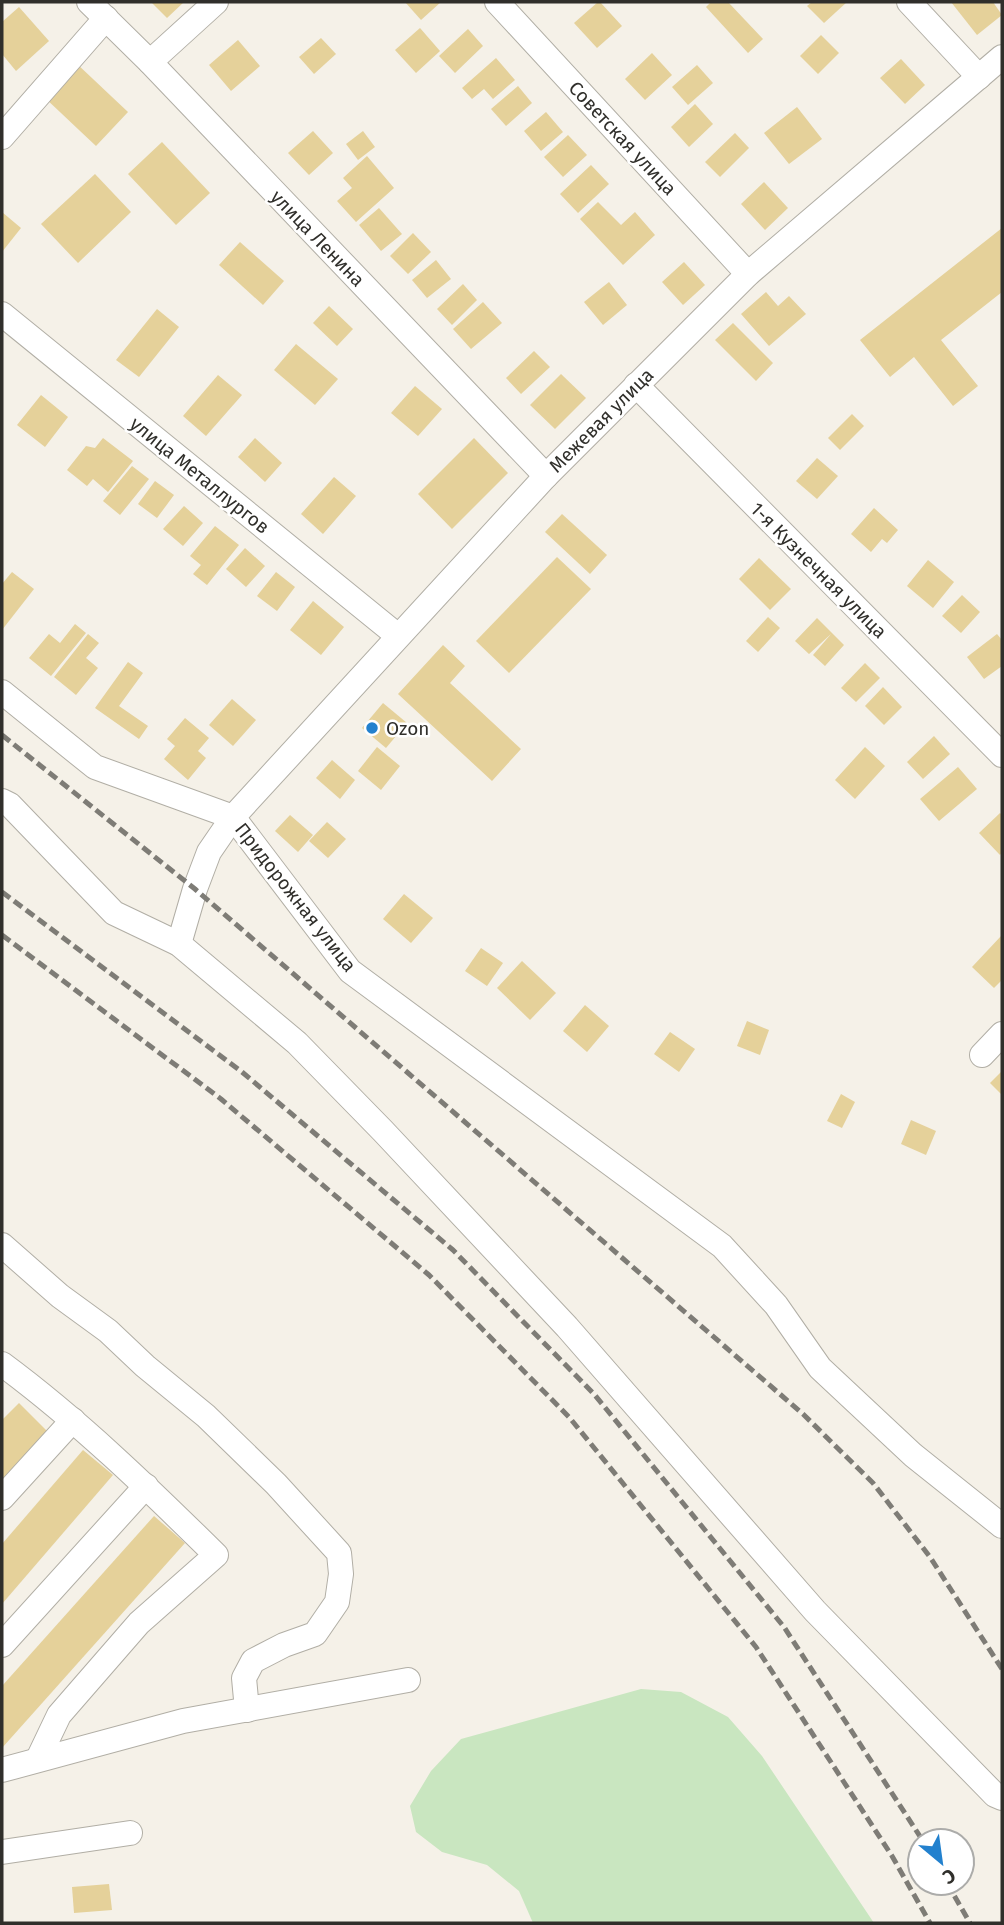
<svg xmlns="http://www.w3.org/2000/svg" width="1004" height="1925" viewBox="0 0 1004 1925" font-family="'Fira Sans',sans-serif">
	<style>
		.green { fill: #c9e6c0 }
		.building { fill: #e5d19a }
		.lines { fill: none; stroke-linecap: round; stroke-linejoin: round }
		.minor-casing { stroke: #b1aea5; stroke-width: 26 }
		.minor { stroke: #fff; stroke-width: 24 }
		.rail { stroke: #7e7c76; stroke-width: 5; stroke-dasharray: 10 5; stroke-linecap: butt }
		.poi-dot { fill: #2381ce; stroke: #fff; stroke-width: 2.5 }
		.labels { text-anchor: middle; stroke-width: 5; stroke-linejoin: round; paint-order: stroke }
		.street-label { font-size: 19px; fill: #302f2b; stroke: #fff }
		.poi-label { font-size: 19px; fill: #302f2b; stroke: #fff; text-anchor: start }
	</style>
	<rect width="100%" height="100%" fill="#f5f1e8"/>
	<path class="green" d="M641,1689l40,3 47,25 34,39 112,167h-341l-14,-32 -32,-26 -45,-13 -26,-20 -6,-26 21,-35 30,-32z"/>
	<g class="building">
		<path d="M151,2h33l-17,16z"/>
		<path d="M405,2h36l-20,18z"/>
		<path d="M598,2h2l22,24 -25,22 -23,-25z"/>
		<path d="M711,2h17l35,37 -15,14 -42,-46z"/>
		<path d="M812,2h35l-23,21 -17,-17z"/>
		<path d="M951,2h42l9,13 -25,20z"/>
		<path d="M19,7l30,34 -33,30 -14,-17v-32z"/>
		<path d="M420,28l20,23 -24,22 -21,-23z"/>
		<path d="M468,29l15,17 -28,27 -16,-17z"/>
		<path d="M821,35l18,18 -21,21 -18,-18z"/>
		<path d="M321,38l15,16 -22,20 -15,-17z"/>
		<path d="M238,40l22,26 -29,25 -22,-26z"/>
		<path d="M652,53l20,22 -27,25 -20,-21z"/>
		<path d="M496,58l19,22 -22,19 -9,-10 -12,10 -10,-11z"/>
		<path d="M901,59l24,26 -20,19 -25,-26z"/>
		<path d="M76,63l52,49 -32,34 -52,-49z"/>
		<path d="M697,65l16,18 -25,22 -16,-18z"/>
		<path d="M518,86l14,17 -26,23 -15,-17z"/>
		<path d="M695,104l18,20 -24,23 -18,-20z"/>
		<path d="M797,107l25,32 -33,25 -25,-31z"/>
		<path d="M546,112l17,20 -22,19 -17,-20z"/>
		<path d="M313,131l20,22 -24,22 -21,-22z"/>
		<path d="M363,131l12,16 -17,13 -12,-16z"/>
		<path d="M735,133l14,15 -29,29 -15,-15z"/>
		<path d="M568,135l19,20 -24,22 -19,-20z"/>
		<path d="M162,142l48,51 -34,32 -48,-51z"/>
		<path d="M367,156l27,32 -38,34 -19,-21 15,-13 -9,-10z"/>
		<path d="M591,165l18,19 -31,29 -18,-19z"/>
		<path d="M95,174l36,38 -53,51 -37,-39z"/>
		<path d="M764,182l24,26 -23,22 -24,-26z"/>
		<path d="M598,202l23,23 14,-13 20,23 -32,30 -43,-46z"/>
		<path d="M379,208l23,26 -21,17 -22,-26z"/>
		<path d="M2,212l19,16 -19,24z"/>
		<path d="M1002,228v64l-61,48 37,46 -25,20 -39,-49 -24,20 -30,-37z"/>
		<path d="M413,233l18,19 -23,22 -18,-18z"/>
		<path d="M240,242l44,39 -21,24 -44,-40z"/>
		<path d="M436,260l15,19 -24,19 -15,-18z"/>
		<path d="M684,262l21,23 -22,20 -21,-23z"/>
		<path d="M609,282l18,23 -24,20 -19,-23z"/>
		<path d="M463,284l14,16 -25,25 -15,-16z"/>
		<path d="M766,292l12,14 11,-10 17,18 -37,32 -28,-32z"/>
		<path d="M483,302l19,21 -31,26 -18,-20z"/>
		<path d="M329,306l24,23 -16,17 -24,-23z"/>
		<path d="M157,309l22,18 -40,50 -23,-17z"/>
		<path d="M733,323l40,40 -17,18 -41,-41z"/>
		<path d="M296,344l42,35 -23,26 -41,-35z"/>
		<path d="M534,351l16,16 -29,27 -15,-16z"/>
		<path d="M561,374l25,24 -31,31 -25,-24z"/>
		<path d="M218,375l24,20 -36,41 -23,-20z"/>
		<path d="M415,386l27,23 -24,27 -27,-23z"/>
		<path d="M41,395l27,22 -23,30 -28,-22z"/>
		<path d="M852,414l12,12 -24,24 -12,-12z"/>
		<path d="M103,438l30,23 -25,31 -15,-13 -6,7 -20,-16 19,-24 9,2z"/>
		<path d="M255,438l27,25 -17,19 -27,-25z"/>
		<path d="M474,438l34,35 -56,56 -34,-35z"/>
		<path d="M817,458l21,18 -21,23 -21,-18z"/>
		<path d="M132,466l17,13 -29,36 -17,-14z"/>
		<path d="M334,477l22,19 -33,38 -22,-20z"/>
		<path d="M155,481l19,14 -17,23 -19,-14z"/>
		<path d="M184,506l19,17 -20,23 -20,-17z"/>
		<path d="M874,508l24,22 -11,13 -5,-4 -11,13 -20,-18z"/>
		<path d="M562,514l45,41 -17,19 -45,-42z"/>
		<path d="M215,526l24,19 -32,40 -14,-11 8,-9 -11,-9z"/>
		<path d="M245,548l20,18 -19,21 -20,-18z"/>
		<path d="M557,557l34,32 -82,84 -33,-32z"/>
		<path d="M759,558l32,31 -21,21 -31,-31z"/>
		<path d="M928,560l26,22 -21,26 -26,-22z"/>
		<path d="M12,572l22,17 -32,41v-46z"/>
		<path d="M276,572l19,15 -18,24 -20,-15z"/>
		<path d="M962,595l18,17 -19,21 -19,-17z"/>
		<path d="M313,601l31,26 -23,28 -31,-25z"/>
		<path d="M768,617l12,11 -22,24 -12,-11z"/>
		<path d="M817,618l27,27 -19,21 -12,-11 18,-21 -22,20 -14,-13z"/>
		<path d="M75,624l11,9 -35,43 -22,-18 20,-24 11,9z"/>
		<path d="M88,634l11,9 -13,15 12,10 -22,27 -22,-18z"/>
		<path d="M997,634l5,6v26l-18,13 -17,-22z"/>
		<path d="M443,645l22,21 -15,17 71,66 -29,32 -94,-87z"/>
		<path d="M128,662l15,11 -24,33 29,20 -9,13 -44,-31z"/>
		<path d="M865,663l15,15 -24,24 -15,-14z"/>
		<path d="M883,687l19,20 -18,18 -19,-19z"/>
		<path d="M232,699l24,21 -23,26 -24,-21z"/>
		<path d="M383,703l24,20 -21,25 -24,-20z"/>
		<path d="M185,718l24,20 -11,13 8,7 -18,22 -24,-21 11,-13 -8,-7z"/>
		<path d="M934,736l16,18 -27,25 -16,-17z"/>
		<path d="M377,747l23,19 -19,24 -23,-19z"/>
		<path d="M865,747l20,19 -30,33 -20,-19z"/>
		<path d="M332,760l23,20 -15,19 -24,-21z"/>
		<path d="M958,767l19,22 -38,32 -19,-22z"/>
		<path d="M1000,813l2,2v37l-2,3 -21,-22z"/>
		<path d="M290,815l23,20 -15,17 -23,-21z"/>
		<path d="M327,822l19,17 -18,19 -19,-17z"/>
		<path d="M404,894l29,24 -22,25 -28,-24z"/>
		<path d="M1002,935v45l-8,8 -22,-21z"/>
		<path d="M481,948l22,15 -16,23 -22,-15z"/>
		<path d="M522,961l34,32 -26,27 -33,-32z"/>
		<path d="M585,1005l24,21 -22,26 -24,-21z"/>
		<path d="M747,1021l22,9 -9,25 -23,-9z"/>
		<path d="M670,1032l25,17 -16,23 -25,-18z"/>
		<path d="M1002,1071v24l-12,-12z"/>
		<path d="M841,1094l14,8 -13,26 -15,-7z"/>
		<path d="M911,1120l25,11 -10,24 -25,-11z"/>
		<path d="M19,1403l30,30 -47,47v-60z"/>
		<path d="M83,1450l30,25 -111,129v-60z"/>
		<path d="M154,1516l31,27 -183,205v-62z"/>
		<path d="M109,1884l3,26 -38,3 -2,-26z"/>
	</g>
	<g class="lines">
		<defs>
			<g id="minor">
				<path d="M89,2l61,60 396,414"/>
				<path d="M497,2l251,272"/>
				<path d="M909,2l70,75"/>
				<path d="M150,62l66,-60"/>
				<path d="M2,137l104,-119"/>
				<path d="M2,314l396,322"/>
				<path d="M636,385l366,370"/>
				<path d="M2,692l93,75 138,50 117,154 372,275 54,59 44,63 93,87 89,71"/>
				<path d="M2,801l8,4 104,108 65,31 118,99 86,88 184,196 248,284 180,184 7,3"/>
				<path d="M179,944l16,-55 14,-37 24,-35 313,-341 202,-202 254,-217"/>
				<path d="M982,1055l20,-21"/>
				<path d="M2,1245l58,51 48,35 37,35 61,50 70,68 63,69 2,21 -4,28 -22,32 -31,11 -31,16 -9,17 3,32"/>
				<path d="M2,1364c77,57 146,124 214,191l-77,68 -80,92 -21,44"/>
				<path d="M2,1498l71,-78"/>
				<path d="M2,1645l144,-159"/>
				<path d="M2,1770l181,-49 225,-41"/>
				<path d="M2,1852l128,-19"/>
			</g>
		</defs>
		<use href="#minor" class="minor-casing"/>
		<use href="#minor" class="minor"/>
		<g class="rail">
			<path d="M2,735l193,154 608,525 70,69 57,74 72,112"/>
			<path d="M2,892l240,180 211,178 141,144 190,233 139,214"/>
			<path d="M2,935l219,164 208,176 140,142 187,230 136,209 38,67"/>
			<path d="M947,1883l23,40"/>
		</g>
	</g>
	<circle class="poi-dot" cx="372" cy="728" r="7"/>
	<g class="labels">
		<g class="street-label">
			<text transform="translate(623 138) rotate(47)" y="7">Советская улица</text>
			<text transform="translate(318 238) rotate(46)" y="7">улица Ленина</text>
			<text transform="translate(601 420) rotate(-45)" y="7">Межевая улица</text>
			<text transform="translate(200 475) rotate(39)" y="7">улица Металлургов</text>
			<text transform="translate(819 570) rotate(45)" y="7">1-я Кузнечная улица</text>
			<text transform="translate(296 897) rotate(52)" y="7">Придорожная улица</text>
		</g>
		<g class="poi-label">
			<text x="386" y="735">Ozon</text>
		</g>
	</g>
	<rect width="1004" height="1925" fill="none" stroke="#302f2b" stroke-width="7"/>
	<g transform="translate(941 1862) rotate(151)"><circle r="33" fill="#ffffff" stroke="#acacaa" stroke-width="2"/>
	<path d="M0-5L12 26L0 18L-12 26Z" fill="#2381ce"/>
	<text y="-10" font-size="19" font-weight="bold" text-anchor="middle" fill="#302f2b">С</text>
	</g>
</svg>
